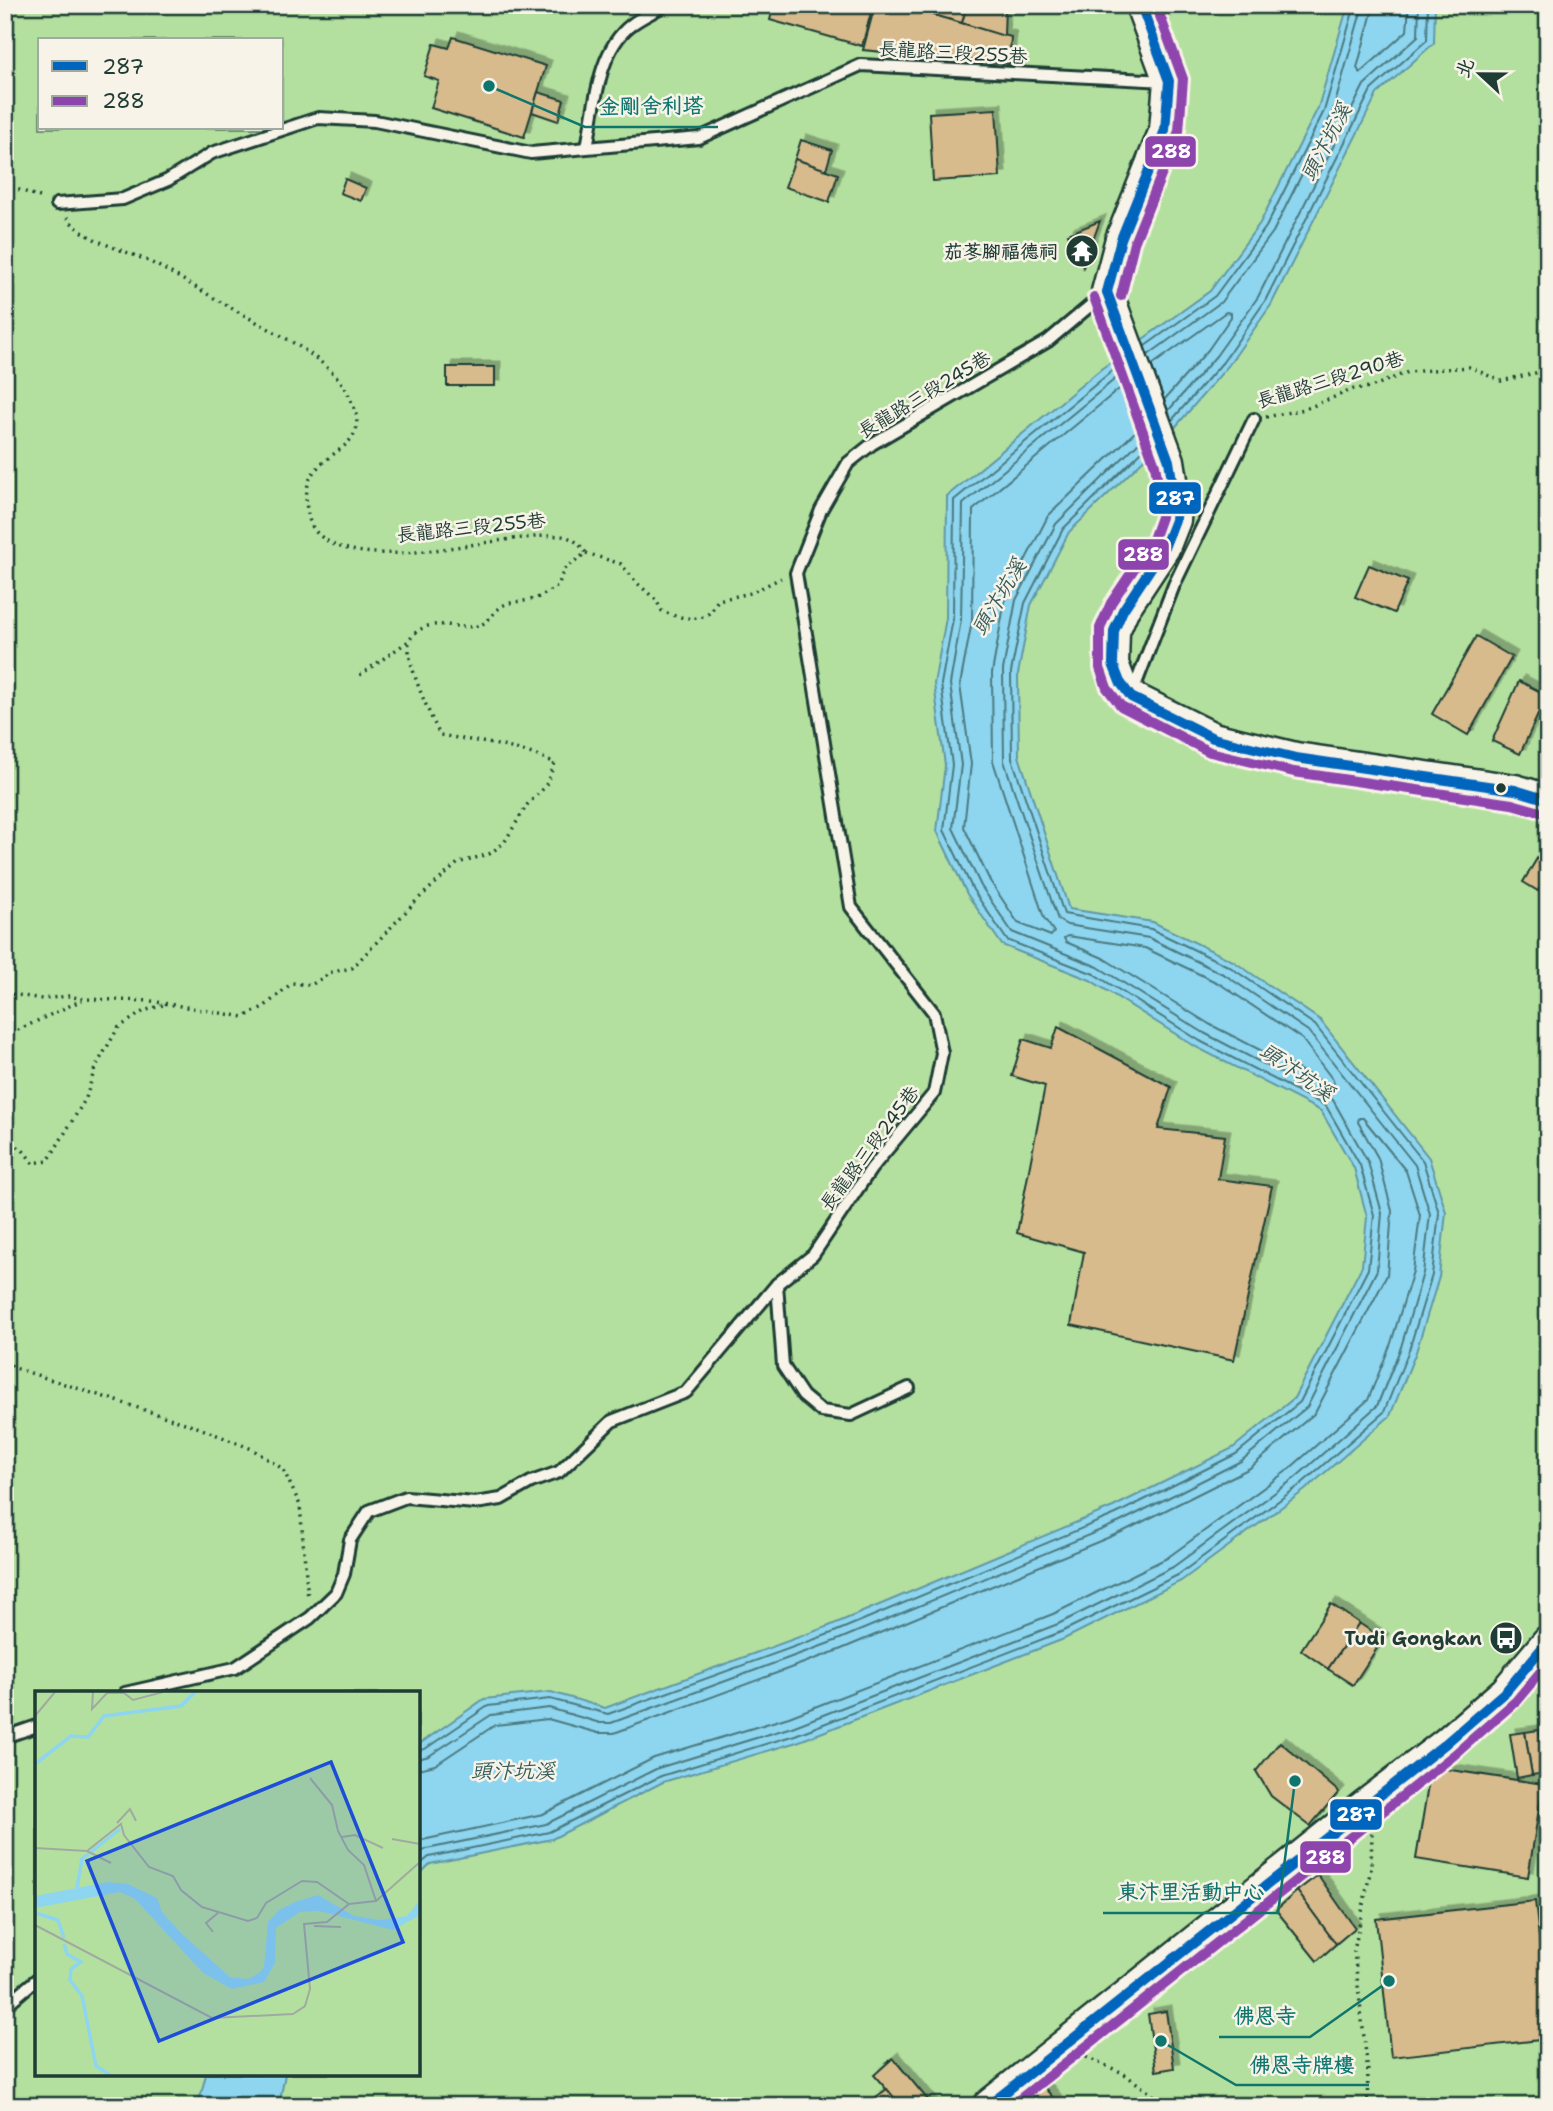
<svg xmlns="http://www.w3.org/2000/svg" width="1553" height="2111" viewBox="0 0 1553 2111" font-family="'Shantell Sans','LXGW WenKai TC',sans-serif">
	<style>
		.green { fill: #b3e09f; stroke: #698e6a; stroke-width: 2; fill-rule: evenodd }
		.water { fill: #8ed5f0; stroke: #6298a5; stroke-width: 2 }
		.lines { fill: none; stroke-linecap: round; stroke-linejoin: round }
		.shore { stroke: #4b7a7f; stroke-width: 2 }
		.building { fill: #d7bb8c; stroke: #1f3d34; stroke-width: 2; filter: url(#shadow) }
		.service-casing { stroke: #1f3d34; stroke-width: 16 }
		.secondary-casing { stroke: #1f3d34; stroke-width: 35 }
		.path { stroke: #1f3d34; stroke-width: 3.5; stroke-dasharray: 2 5; stroke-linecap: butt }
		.service { stroke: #f7f3e8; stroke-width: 10 }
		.secondary { stroke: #f7f3e8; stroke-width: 30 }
		.bus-1-casing { stroke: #f7f3e8; stroke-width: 16 }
		.bus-2-casing { stroke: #f7f3e8; stroke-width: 16 }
		.bus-1 { stroke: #0065bd; stroke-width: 10 }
		.bus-2 { stroke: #8e44ad; stroke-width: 10 }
		.bus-dot { fill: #1f3d34; stroke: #f7f3e8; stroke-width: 2.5 }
		.labels { text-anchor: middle; stroke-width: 5; stroke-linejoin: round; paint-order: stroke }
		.street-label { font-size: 19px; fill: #1f3d34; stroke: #f7f3e8 }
		.poi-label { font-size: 19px; font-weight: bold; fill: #1f3d34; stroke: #f7f3e8; text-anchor: end }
		.water-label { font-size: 21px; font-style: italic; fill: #355b5a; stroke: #f7f3e8 }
		.inset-river { fill: none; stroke: #8ed5f0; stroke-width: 3.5 }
		.inset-road { fill: none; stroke: #a1aaa0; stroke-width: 2 }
		.view { fill: #1d4ed8; fill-opacity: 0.15; stroke: #1d4ed8; stroke-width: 3.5 }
		.inset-edge { fill: none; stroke: #1f3d34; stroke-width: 3.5 }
		.leader { fill: none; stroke: #0f766e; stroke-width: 2.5 }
		.callout-dot { fill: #0f766e; stroke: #f7f3e8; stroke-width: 2.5 }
		.callout-label { font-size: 21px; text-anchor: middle; font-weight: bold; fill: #0f766e; stroke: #f7f3e8; stroke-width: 5; stroke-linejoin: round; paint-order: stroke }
		.line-badge { stroke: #f7f3e8; stroke-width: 2.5 }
		.badge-label { font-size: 19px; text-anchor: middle; font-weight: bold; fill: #fff }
	</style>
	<defs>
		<filter id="shadow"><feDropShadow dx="5.5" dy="-5.5" stdDeviation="0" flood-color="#0004"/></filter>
	</defs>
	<rect width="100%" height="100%" fill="#f7f3e8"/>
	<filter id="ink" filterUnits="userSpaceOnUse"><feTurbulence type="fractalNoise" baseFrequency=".0143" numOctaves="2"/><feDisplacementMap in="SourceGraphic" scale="14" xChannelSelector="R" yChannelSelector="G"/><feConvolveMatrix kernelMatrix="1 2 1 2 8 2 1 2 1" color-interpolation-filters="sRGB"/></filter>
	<g filter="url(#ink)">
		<path class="green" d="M5,5h1543v2101h-1543zM40,40h242v88h-242zM37,1693h381v381h-381z"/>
		<g class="water">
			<path d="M1348,5h87l-1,38 -57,51 -106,211 -43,61 -63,73 -96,93 -38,73 -13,69 1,82 50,153 84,13 80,39 87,59 109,138 17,54 -7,65 -23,75 -26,64 -85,74 -124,91 -117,58 -267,103 -134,40 -111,57 -122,25 -12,12v-131l66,-46 67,-7 54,16 224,-82 284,-119 120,-59 61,-50 68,-132 5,-49 -13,-49 -33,-57 -125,-64 -106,-67 -88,-35 -35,-51 -30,-63 8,-66 -11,-81 12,-66 1,-122 154,-127 109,-78 50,-68 58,-115z"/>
			<path d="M206,2074h79l-6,32h-81z"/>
		</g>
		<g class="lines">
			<g class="shore">
				<path d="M1374,5l-17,63 3,5 47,-42 2,-26"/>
				<path d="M1145,346l70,-50 51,-69 58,-116 31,-106"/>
				<path d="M1148,355l73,-53 52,-70 59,-118 31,-109"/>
				<path d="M1152,365l74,-53 5,1v4l-23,33 -44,50"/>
				<path d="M1124,385l-151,125 -1,111 -12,64 11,79 -7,63 26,54 28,42 33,13 3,-4 -10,-14 -51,-157 -1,-88 13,-73 43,-84 91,-88"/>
				<path d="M1168,411l48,-55 42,-59 106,-212 54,-49 1,-31"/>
				<path d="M1172,420l51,-58 42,-61 106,-211 56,-50 1,-35"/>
				<path d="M1068,936l77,12 75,36 82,55 31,41 1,4 -5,1 -120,-61 -106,-66 -37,-16 -2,-4z"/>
				<path d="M418,1750l7,-1 63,-43 62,-7 58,15 224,-81 284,-119 120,-60 64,-52 68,-133 6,-54 -14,-50 -34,-59 -126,-65 -106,-67 -87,-34 -34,-50 -29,-60 8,-65 -11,-81 12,-65 1,-119 163,-133"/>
				<path d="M418,1759l11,-3 62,-41 58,-7 51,15h11l224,-82 285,-119 121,-61 66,-54 70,-137 5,-57 -14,-51 -35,-62 -129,-67 -106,-66 -86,-35 -31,-46 -28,-58 8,-63 -11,-81 11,-64 2,-116 157,-129"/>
				<path d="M418,1769l17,-4 60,-40 53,-6 50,14h16l225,-83 285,-119 126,-63 65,-55 72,-138 5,-64 -14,-53 -20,-36 1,-4h4l43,53 14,44 -7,56 -22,72 -23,57 -80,70 -121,88 -114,56 -264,103 -135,41 -111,56 -125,27"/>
				<path d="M418,1854l9,-5 119,-25 112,-56 134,-41 266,-103 115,-57 122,-89 82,-72 24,-59 22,-74 7,-59 -15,-49 -107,-134 -83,-56 -76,-37 -82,-13 -9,-5 -54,-159 -1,-91 13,-70 40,-76 87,-86"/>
				<path d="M418,1866l11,-9 120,-25 112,-56 134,-41 266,-103 117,-57 122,-90 84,-73 25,-62 23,-75 7,-62 -16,-52 -108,-136 -85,-58 -79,-38 -87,-15 -52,-156 -1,-86 14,-69 38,-74 83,-82"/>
			</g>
		</g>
		<g class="building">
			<path d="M774,5h99l-11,41 -92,-26z"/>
			<path d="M875,5h23l113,32 -2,27 -146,-14z"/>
			<path d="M933,5h34l-5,18 -31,-9z"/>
			<path d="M967,5h38l-1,31 -42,-13z"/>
			<path d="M453,37l93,29 -22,71 -93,-29 8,-27 -15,-5 10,-32 15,4z"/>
			<path d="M538,92l26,8 -6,21 -26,-9z"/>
			<path d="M996,109l4,68 -67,4 -4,-68z"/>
			<path d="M801,140l31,10 -6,20 -31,-11z"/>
			<path d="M795,159l43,15 -9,28 -44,-15z"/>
			<path d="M345,179l21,9 -5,13 -21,-8z"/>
			<path d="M1100,221l-17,46 -15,-33z"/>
			<rect x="447" y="367" width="48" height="19"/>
			<path d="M1369,565l39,16 -14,32 -39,-16z"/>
			<path d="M1476,636l36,21 -44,78 -36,-21z"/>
			<path d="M1519,681l28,14 -27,59 -28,-13z"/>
			<path d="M1548,840v33l-10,18 -15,-9z"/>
			<path d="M1058,1027l113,60 -13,42 67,7 -7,43 54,7 -38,174 -163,-35 13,-73 -67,-19 28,-147 -33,-10 11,-37 28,9z"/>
			<path d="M1331,1604l28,19 -31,46 -27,-19z"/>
			<path d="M1359,1623l24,16 -30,46 -25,-16z"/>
			<path d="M1548,1675v28l-11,-23z"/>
			<path d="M1539,1730l7,43 -14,2 -7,-43z"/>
			<path d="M1525,1732l7,43 -15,3 -7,-44z"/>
			<path d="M1280,1742l59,50 -29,34 -39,-30 -15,-25z"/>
			<path d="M1431,1767l112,17 -15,93 -112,-18z"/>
			<path d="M1318,1875l37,53 -19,16 -39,-53z"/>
			<path d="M1297,1891l39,53 -19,17 -41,-51z"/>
			<path d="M1535,1901l13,118v20l-157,18 -15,-138z"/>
			<path d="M1166,2011l8,57 -18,3 -8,-57z"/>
			<path d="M893,2058l40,48h-32l-27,-31z"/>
			<path d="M1039,2081l21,25h-50z"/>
			<path d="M887,2089l14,17h-18l-7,-9z"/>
		</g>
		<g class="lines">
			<defs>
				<g id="service">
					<path d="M587,147c8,-39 10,-96 44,-122 10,-8 23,-13 33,-20"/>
					<path d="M57,204l66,-5 45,-19 44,-27 106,-35 57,3 156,32 168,-15 162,-73 305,16"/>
					<path d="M1132,694l42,-109 80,-166"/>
					<path d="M777,1284l6,82 20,30 18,15 30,4 58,-27"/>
					<path d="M125,1693l110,-25 75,-50 26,-25 8,-19 6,-34 19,-29 37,-14 69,6 26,-4 30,-17 28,-10 53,-51 74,-29 91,-108 36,-29 58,-86 63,-76 8,-40 -8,-40 -83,-106 -55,-334 25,-63 27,-47 24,-19 176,-103 56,-47"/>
					<path d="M5,1737l32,-11"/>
					<path d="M5,2006l32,-27"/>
				</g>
				<g id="secondary">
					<path d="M1141,5l28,76 -4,49 -44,109 -14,53 62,169 7,44 -1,15 -11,28 -41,62 -9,21 -1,33 7,18 11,15 82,41 83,20 219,32 33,10"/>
					<path d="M988,2106l376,-300 81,-62 61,-53 42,-50"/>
				</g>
			</defs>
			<use href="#service" class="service-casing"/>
			<use href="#secondary" class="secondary-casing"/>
			<g class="path">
				<path d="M5,185l38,13"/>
				<path d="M67,217c17,25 57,32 83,45 29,14 56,32 83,47 35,20 75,38 103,67 7,7 12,17 16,27 18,41 -19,44 -39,70 -10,14 -9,47 4,60 7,7 18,13 27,15 52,15 126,-6 180,-10 12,-1 25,-3 37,-2 11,1 19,8 25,17"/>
				<path d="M1266,417l39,-8 49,-20 17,-2 37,-15 61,-5 32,14 47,-11"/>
				<path d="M586,553l35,11 15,18 20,18 6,11c10,5 36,12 46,3 4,-3 7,-10 10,-14l33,-7 30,-15"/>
				<path d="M360,675l50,-35"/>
				<path d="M5,993l37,6 26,-3 16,3 67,2 93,16 21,-11 27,-23 19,2 21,-13 20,-4 66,-69 40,-36 31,-9 15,-11 23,-38 18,-18 10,-24c-36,-17 -76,-21 -115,-28 -10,-19 -34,-72 -31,-92 2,-9 10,-14 19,-17 16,-4 33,3 49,0 11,-2 16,-14 25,-20 10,-5 21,-4 32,-7 8,-3 16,-8 24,-13l6,-17 22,-16"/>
				<path d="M5,1036l77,-36"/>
				<path d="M5,1140l17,9 11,14 15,-2 38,-63 9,-30 23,-40 26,-17 19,-6"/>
				<path d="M5,1361l10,7 182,59 55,22 31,20 17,36 8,94"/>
				<path d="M1086,2057l37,16 45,33"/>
				<path d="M1367,2106l1,-34 -14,-121 17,-83 1,-37"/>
			</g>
			<use href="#service" class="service"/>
			<use href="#secondary" class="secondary"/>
			<defs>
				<g id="bus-1">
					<path d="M1107,292l62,169 7,44 -1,15 -11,28 -41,62 -9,21 -1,33 7,18 11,15 82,41 83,20 219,32 33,10"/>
					<path d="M1107,292l14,-53 44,-109 4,-49 -28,-76"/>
					<path d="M988,2106l457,-362 61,-53 42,-50"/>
				</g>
				<g id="bus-2">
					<path d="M1121,296l13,-53 45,-112 4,-52 -27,-74"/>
					<path d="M1094,297l61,168 7,41 -1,11 -9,25 -41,61 -11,25v40l7,20 14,18 89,46 84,20 218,32 32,9"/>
					<path d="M1011,2106l443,-351 62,-54 32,-38"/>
				</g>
			</defs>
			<use href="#bus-1" class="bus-1-casing"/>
			<use href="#bus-2" class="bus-2-casing"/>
			<use href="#bus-1" class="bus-1"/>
			<use href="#bus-2" class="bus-2"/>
		</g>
	</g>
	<defs>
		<symbol id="temple-disc" viewBox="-11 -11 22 22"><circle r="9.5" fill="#1f3d34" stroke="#f7f3e8"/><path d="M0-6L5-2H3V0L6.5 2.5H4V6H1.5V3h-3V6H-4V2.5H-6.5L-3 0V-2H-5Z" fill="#fff"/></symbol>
		<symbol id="bus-disc" viewBox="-11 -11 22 22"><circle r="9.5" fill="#1f3d34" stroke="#f7f3e8"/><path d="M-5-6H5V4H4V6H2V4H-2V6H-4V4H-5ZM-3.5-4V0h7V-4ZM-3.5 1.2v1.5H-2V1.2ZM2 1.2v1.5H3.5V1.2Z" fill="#fff"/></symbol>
	</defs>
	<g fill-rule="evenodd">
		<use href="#temple-disc" x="1063" y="232" width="38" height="38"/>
		<use href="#bus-disc" x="1487" y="1619" width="38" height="38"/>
	</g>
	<circle class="bus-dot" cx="1501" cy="788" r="6"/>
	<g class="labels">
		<g class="street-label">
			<text transform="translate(953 52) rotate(3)" y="7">長龍路三段255巷</text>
			<text transform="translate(1330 379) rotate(-17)" y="7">長龍路三段290巷</text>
			<text transform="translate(924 394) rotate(-31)" y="7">長龍路三段245巷</text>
			<text transform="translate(471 527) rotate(-6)" y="7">長龍路三段255巷</text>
			<text transform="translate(869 1148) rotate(-53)" y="7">長龍路三段245巷</text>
		</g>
		<g class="poi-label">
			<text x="1058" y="258">茄苳腳福德祠</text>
			<text x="1482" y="1645">Tudi Gongkan</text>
		</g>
		<g class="water-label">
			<text transform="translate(1326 142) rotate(-62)" y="7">頭汴坑溪</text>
			<text transform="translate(999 597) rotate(-59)" y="7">頭汴坑溪</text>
			<text transform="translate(1297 1072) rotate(35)" y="7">頭汴坑溪</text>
			<text x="513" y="1778">頭汴坑溪</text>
		</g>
	</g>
	<g transform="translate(35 1691)">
		<rect width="385" height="385" fill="#f7f3e8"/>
		<path d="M0,1h385v383h-385z" fill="#b3e09f"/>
		<path d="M73,191l20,2 29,14 5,14 20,22 48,43 18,2 11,-6 5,-6 4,-45 11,-12 16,-8 23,-7 36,21 26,4 27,-4 13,-16v15l-27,15 -74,-19 -19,1 -24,16 -1,35 -11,19 -32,7 -29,-16 -68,-74 -15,-7 -85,16v-12z" fill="#8ed5f0"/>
		<path class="inset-river" d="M0,73l36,-28 17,1 16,-21 77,-10 14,-14M42,197l5,-29 38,-30M0,222l23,7 6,18M29,253l3,10 14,8 -10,7 -1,11 12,16 14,70 14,9"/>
		<path class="inset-road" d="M58,1l-1,17 15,-16h17l9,7 30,-8M0,25l20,-24M275,87l22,27 6,26 10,19 16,15 12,36M82,132l13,-14 6,12M307,146l13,-2 28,13M357,148l28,5M0,157l52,3 24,12M52,160l34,-27 3,11 25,32 24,9 8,14 21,17 46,14 9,-3 9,-15 36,-22 15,1 32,22M0,234l177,93 81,-4 12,-8 5,-17 -6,-65 23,-2 22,-18 27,-3 44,-39M279,235l27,1M178,241l-7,-9 12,-10"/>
		<path class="view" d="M296,71l72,180 -244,99 -72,-180z"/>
		<rect width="385" height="385" class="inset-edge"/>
	</g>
	<path class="leader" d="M489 86L585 127H718M1295 1781L1278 1913H1103M1389 1981L1310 2037H1219M1161 2041L1236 2085H1369"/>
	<g class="callout-dot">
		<circle cx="489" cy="86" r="7"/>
		<circle cx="1295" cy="1781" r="7"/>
		<circle cx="1389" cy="1981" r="7"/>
		<circle cx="1161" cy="2041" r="7"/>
	</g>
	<g class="callout-label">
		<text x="651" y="113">金剛舍利塔</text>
		<text x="1191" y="1899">東汴里活動中心</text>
		<text x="1265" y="2023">佛恩寺</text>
		<text x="1302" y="2072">佛恩寺牌樓</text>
	</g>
	<g class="line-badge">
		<rect x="1144" y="135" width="53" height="33" rx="7" fill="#8e44ad"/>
		<rect x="1148" y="481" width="54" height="34" rx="7" fill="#0065bd"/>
		<rect x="1117" y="538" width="53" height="33" rx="7" fill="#8e44ad"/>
		<rect x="1329" y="1798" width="54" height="33" rx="7" fill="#0065bd"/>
		<rect x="1299" y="1840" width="53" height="34" rx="7" fill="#8e44ad"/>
	</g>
	<g class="badge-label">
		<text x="1171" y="158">288</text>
		<text x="1175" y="505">287</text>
		<text x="1143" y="561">288</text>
		<text x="1356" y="1821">287</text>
		<text x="1325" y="1864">288</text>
	</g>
	<rect width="1553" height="2111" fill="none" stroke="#f7f3e8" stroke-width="28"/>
	<rect x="14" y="14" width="1525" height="2083" fill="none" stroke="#1f3d34" stroke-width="2.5" filter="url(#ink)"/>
	<rect x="38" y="38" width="245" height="91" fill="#f7f3e8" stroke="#a1aaa0" stroke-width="2"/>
	<rect x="52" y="61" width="35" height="10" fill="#0065bd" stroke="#a1aaa0" stroke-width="2"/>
	<text x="102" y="74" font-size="21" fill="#1f3d34">287</text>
	<rect x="52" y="96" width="35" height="10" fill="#8e44ad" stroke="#a1aaa0" stroke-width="2"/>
	<text x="102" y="108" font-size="21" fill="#1f3d34">288</text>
	<g transform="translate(1480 74) rotate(292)" stroke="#f7f3e8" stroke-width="5" paint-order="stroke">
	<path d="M0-5L12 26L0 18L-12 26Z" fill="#1f3d34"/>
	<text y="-10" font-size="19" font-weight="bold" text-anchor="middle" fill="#1f3d34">北</text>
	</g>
</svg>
